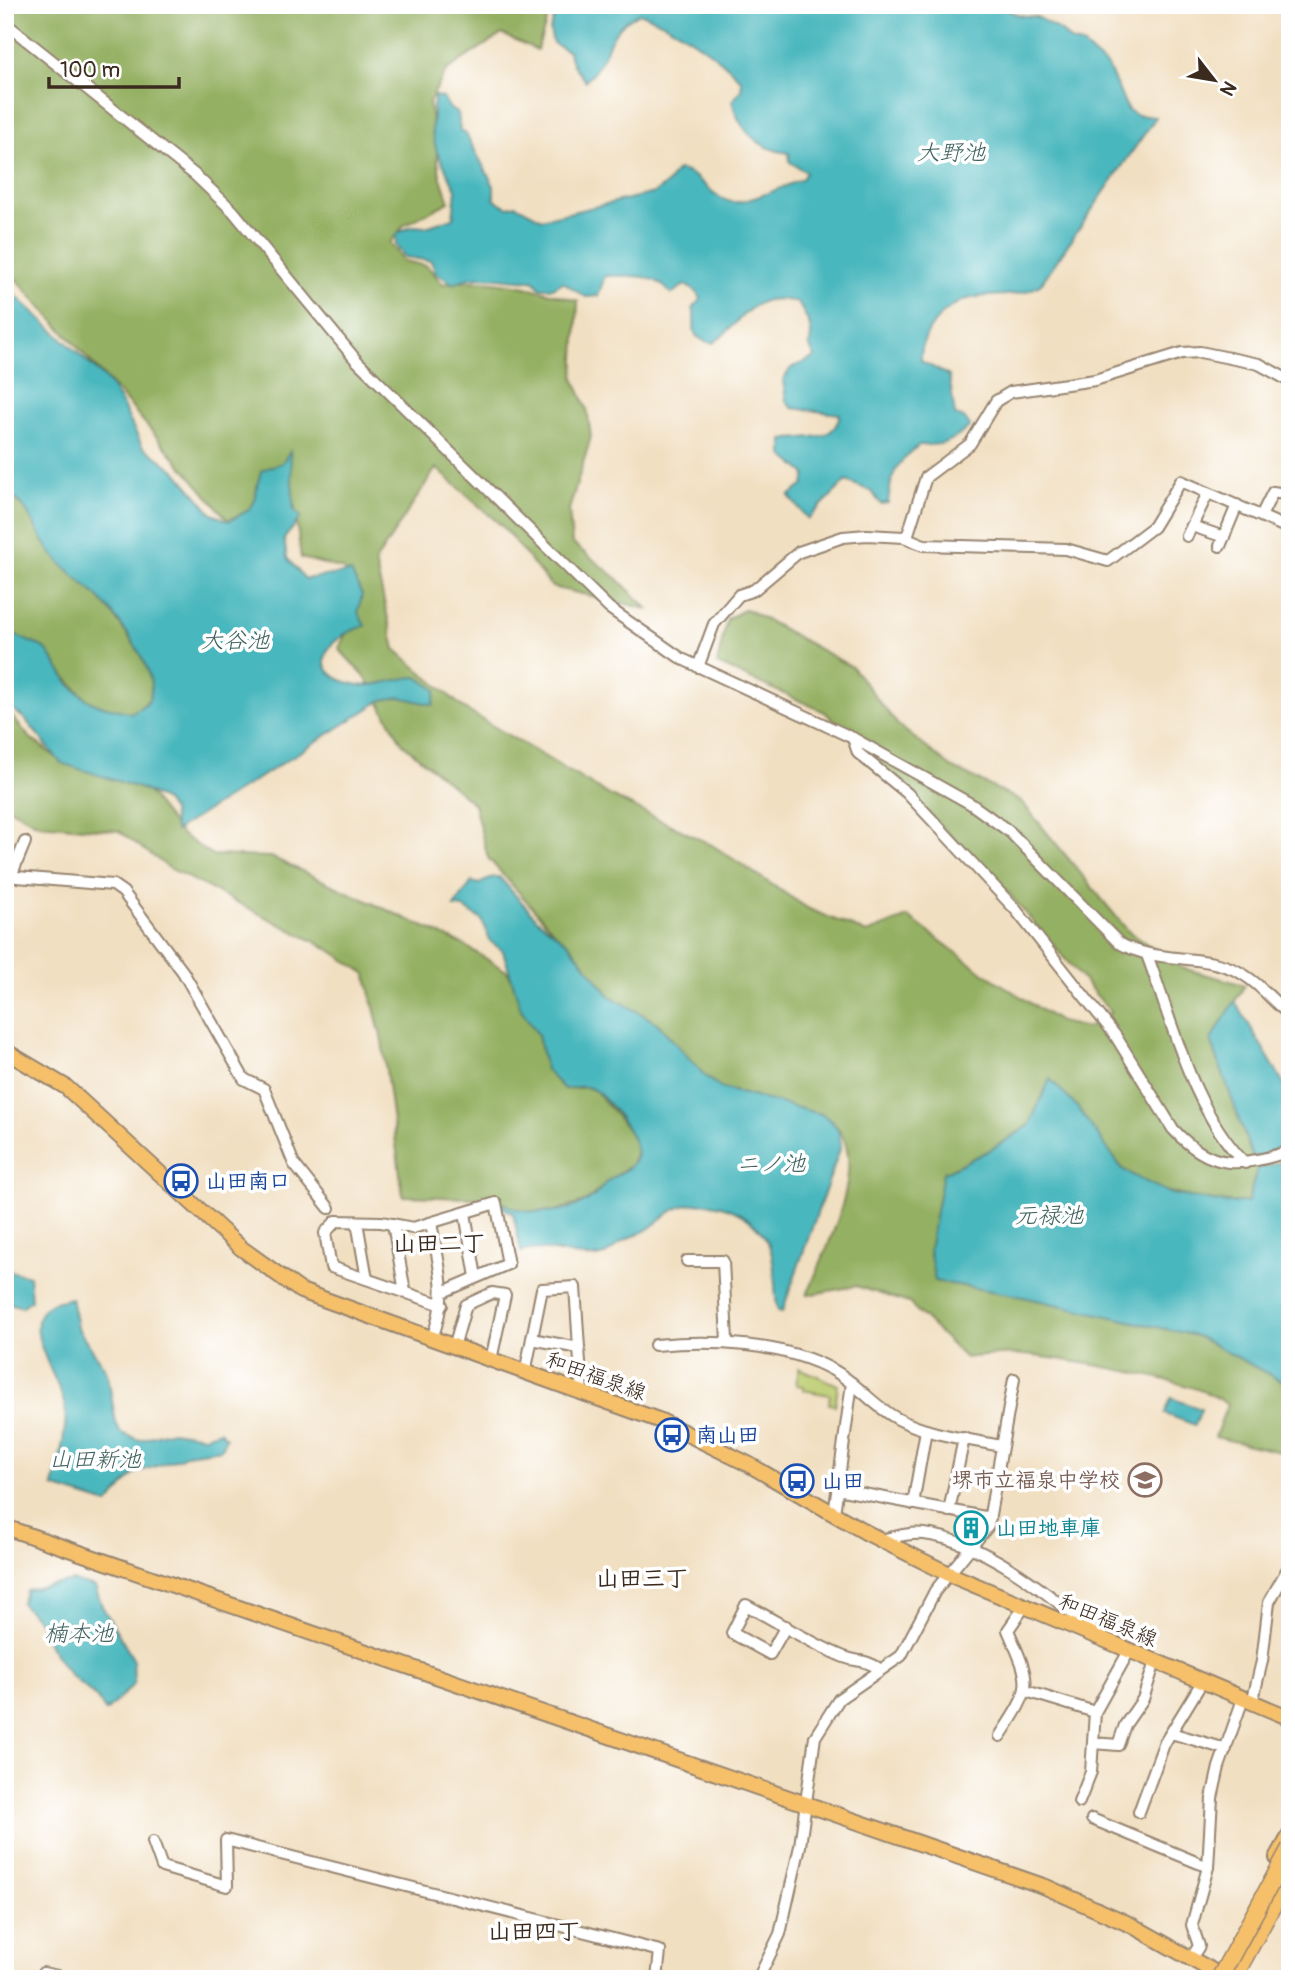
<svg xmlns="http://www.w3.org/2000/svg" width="1295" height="1984" viewBox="0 0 1295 1984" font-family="Pangolin,'Klee One',sans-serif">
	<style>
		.green { fill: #bbcc6f; stroke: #7b7b46; stroke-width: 2 }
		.forest { fill: #94b062; stroke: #686d40; stroke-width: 2 }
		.water { fill: #48b7be; stroke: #42706e; stroke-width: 2 }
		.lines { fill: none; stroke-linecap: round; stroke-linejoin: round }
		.minor-casing { stroke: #968470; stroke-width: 14 }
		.major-casing { stroke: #968470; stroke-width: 18 }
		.highway-casing { stroke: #968470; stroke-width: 19 }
		.minor { stroke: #fff; stroke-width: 10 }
		.major { stroke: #f6c06b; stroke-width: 14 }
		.highway { stroke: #f6c06b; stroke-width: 16 }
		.highway-bridge-casing { stroke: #968470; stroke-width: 19; stroke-linecap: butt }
		.highway-bridge { stroke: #f6c06b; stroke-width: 16 }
		.labels { text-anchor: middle; stroke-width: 7; stroke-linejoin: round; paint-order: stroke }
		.transit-label { font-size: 21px; font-weight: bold; fill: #164399; stroke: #fff; text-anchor: start }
		.street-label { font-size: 21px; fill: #3b2a1e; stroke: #fff }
		.education-label { font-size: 21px; font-weight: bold; fill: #785e54; stroke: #fff; text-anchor: end }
		.culture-label { font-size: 21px; font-weight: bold; fill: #0d838f; stroke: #fff; text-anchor: start }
		.water-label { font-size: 23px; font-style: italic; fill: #40625e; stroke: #fff }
		.neighbourhood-label { font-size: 23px; font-weight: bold; fill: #3b2a1e; stroke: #fff }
	</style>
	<rect width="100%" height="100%" fill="#fff"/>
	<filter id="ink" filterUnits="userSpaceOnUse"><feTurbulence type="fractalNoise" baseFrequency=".0143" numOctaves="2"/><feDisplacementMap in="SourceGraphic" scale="14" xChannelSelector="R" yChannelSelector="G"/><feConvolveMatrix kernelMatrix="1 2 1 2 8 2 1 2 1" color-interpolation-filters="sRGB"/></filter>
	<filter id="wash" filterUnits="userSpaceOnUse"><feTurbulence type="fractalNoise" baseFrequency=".00686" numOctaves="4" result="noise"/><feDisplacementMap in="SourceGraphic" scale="28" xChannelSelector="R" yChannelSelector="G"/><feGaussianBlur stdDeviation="1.57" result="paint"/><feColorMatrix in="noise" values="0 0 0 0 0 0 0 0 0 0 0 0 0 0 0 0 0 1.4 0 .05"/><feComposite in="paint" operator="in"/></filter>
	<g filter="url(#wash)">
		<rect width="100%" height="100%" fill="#f1dfc1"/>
		<path class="green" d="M799,1368l39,17 -3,20 -6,-1 1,-9 -27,-5v-4l-7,-1z"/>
		<g class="forest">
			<path d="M5,5h547l-15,45 -35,-16 -55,36 -18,32 11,73 9,27 -45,23 -14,18 14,18 23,5 16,18c47,-8 89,3 135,17l-4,77 13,31 4,28 -22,73 3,33 46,36 30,30 -96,-22 -49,-60 -67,-59 -61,94 20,87 71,61 143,85 103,50 97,64 58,24 41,-16 76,56 76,49 27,6 24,-16 -109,-126 -177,-174 -108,-48 10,-45 19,-10 106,58 46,58 53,42 70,34 107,130 54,37 63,17 -34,55 46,129 -9,33c-32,2 -103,-9 -125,-33 -18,-18 -31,-42 -46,-62l-48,19 -39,24 -55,131 79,14 183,41 81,43 12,3v58l-10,12 -65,-15 12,-32c-22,-24 -165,-47 -203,-50 -19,-2 -40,1 -59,3l-56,-55 -53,-17 -49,9c18,-46 75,-149 14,-181l-100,-26 -16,-12 -48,-53 -47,-27 -42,-53 -11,-8 -69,-77 -14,-54 -72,-61 -36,-65 -27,-29 22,-54 -18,-26 -42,-11 -10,-79 -22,-3 -17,34 -24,10 -108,-126 -115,-127z"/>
			<path d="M5,488l34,22 106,150 12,30 -22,25 -42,-9 -42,-44 -46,-26z"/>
			<path d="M5,708l24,29 35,26 82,27 35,44 31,21 59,2 191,87 46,28 13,28v9l17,26 8,35 18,19 23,-2 9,4 35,42 6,18 -5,13 -25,18 -20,19 -32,10h-37l-17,-9 -27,-4 -71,-2 -21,-155 -16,-67 -39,-26 -158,-80 -50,-37 -81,-7 -33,-18z"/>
		</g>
		<g class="water">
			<path d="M558,5l443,2 17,8 19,2 25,15 8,9 14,5 24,21 20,43 9,5 19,2 -116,168c-22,13 -39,9 -63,12 -31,4 -57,35 -56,64l28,15 6,39 9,3 6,8c-17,16 -28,20 -51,19 -24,20 -28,27 -31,58l-7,1 -10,-13 -25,-10 -38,38 -19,-23 15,-11 2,-11 -23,-19v-15c24,-5 52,4 57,-26l-48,-6 -6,-7 -3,-21 8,-12 24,-11 -6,-12c6,-16 -3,-28 -11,-42 -47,-15 -54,19 -85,40 -28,-6 -15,-15 -20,-36l8,-8 -4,-7 -12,-7 -14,9c-16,-22 -41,-18 -66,-18l-7,20 -12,1 -23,-15 -10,6h-12l-7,-8c-26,2 -58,-10 -80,4l-18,-11 -5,-12 -26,-4 -9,-11v-12l16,-8 14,1 27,-9 3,-29 -19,-37 -5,-20 2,-36 9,2 8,12 7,3 2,17 6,4 28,52v13l13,8 9,-2 26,14 112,-26 13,-9 10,-14c24,2 33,29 56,32 13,2 55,-17 69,-23l4,-7 -16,-10 -1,-9c-30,-3 -50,-23 -57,-52l9,-11 1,-9c-23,-26 -69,-57 -103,-68 -38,19 -26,44 -54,68l-12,-16 -5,-14 -15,-8 -3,-13z"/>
			<path d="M5,286l100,92 15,22 22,46 34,25 36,43 17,7c39,-19 20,-22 33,-51l20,-7 8,-12 4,60 7,6 -17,22 3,19 18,21 46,-7 11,23 -4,17 7,14c-44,12 -60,50 -6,59 17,3 39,-8 58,-8l19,13 -3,15 -33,-8 -18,3 -207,131 -3,-20 -7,-10 -23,-12 -81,-26 -36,-44 -20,-15v-73l40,17 26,38 14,12 10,6 36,9 16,-10c19,-27 -34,-92 -54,-111 -14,-13 -31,-25 -43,-41 -15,-20 -21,-47 -45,-60z"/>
			<path d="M494,877h5l38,42 31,24 42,53 47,27 48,53 16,12 100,26c15,8 19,16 20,32l-59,166 -4,-1c-5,-20 -1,-43 -8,-63 -13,-37 -65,-56 -98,-37 -8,5 -14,11 -21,16 -9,7 -20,9 -29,15 -5,3 -11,10 -17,13 -24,9 -58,-13 -84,-3l-8,-39 -13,-7 1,-4c24,14 64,13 88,-2 8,-5 12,-13 19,-19 9,-7 24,-12 28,-24 5,-16 -31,-64 -46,-69 -7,-3 -18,0 -26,1l-18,-19 -8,-35 -17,-26 -18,-58 -13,-10 -8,-21 -18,-12 -10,-1 18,-25 7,2z"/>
			<path d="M1235,1001l55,93v48l-31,15 -7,-1 -41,-116z"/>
			<path d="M1050,1079l27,28 47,64 47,23 54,9 23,-1 9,-33 33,-10v223l-12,-3 -81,-43 -183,-41 -79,-14 -6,-31 14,-77 47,-23 39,-24z"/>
			<path d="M5,1270l24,6 2,24 -9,7 -17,-5z"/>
			<path d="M71,1298l6,29 30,45 9,51 5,10 18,7 33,-9 32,5 16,-5 6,7 -5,11 -35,5 -6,4 -45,15 -27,31 -55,-17c5,-25 15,-55 12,-80 -3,-26 -50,-84 -14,-104 5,-2 15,-3 20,-5z"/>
			<path d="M1171,1398l30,11 -6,16 -30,-11z"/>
			<path d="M73,1581l22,6 7,19 31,53 1,25 -28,27 -10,-14 -27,-23 -19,-27 -11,-26 -18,-18 6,-13z"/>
		</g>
	</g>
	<g filter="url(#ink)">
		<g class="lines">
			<defs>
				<g id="minor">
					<path d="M5,23l190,152 38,36 123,149 253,248 73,51 171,79 118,66 39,28 109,111c37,21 79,10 116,27 22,10 37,31 55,45"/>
					<path d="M1262,514l11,-22 17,3"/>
					<path d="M1192,526l32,11"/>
					<path d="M1187,536l21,-43"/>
					<path d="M904,537l4,-3 18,-57 44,-33 26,-43 15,-9 84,-12 87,-27 18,-1 59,12 31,17"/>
					<path d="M1220,546l17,-41"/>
					<path d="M698,667l16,-43 25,-29 15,-5 45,-38 44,-15 24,-2 37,2 20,8 142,4 42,12 45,-34 28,-46 109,48"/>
					<path d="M853,738l5,15 49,40 109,117 99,125 58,94c38,42 67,38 117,22"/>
					<path d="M5,876l108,9 10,7 60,80 61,107 20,10 30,75 35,44"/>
					<path d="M11,876l14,-34"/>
					<path d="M1147,955c26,68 45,155 98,208"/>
					<path d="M465,1213l11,64"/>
					<path d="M357,1222l10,57"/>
					<path d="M431,1223c9,49 18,67 1,116"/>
					<path d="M393,1224l12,68"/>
					<path d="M687,1261h36l4,80"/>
					<path d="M442,1305l-111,-38 -6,-34 11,-12 45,1 32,6 83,-25 12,61 -65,28"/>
					<path d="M532,1339l47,9"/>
					<path d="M655,1345c56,-5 127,-3 178,25 24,13 41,37 65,49 31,16 69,20 103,27"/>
					<path d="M454,1347l12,-42 26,-12 13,2 -14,65"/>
					<path d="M525,1373l17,-84 33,-2 7,106"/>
					<path d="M837,1489l153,29"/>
					<path d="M913,1504l13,-74"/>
					<path d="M949,1511l15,-73"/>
					<path d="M834,1514l18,-131"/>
					<path d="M881,1540c14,-3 28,-8 43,-6 61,7 127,62 173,99"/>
					<path d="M786,1626l-16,28 -38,-21 14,-28c32,17 65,39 98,52 16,6 18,1 36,12"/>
					<path d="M1026,1691l69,21"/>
					<path d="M1252,1703l10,-42 7,-59 21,-37"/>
					<path d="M1171,1733l55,16"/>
					<path d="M1000,1736c33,-50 32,-51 8,-106l16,-23"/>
					<path d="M1093,1743l25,2 7,-20 18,-26 12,-37"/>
					<path d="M1079,1802l12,-30 4,-60 34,-61"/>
					<path d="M1139,1812l25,-68 38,-62"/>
					<path d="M1092,1819l116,48"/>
					<path d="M153,1842l9,25 65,19 -1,-46 434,111 -3,28"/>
					<path d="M1190,1960l9,-14 -7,-21 16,-58 4,-69 7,-31 24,-68"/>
					<path d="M43,1973l30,6"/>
					<path d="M758,1979l22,-45 20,-88 15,-109 24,-38 62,-43 34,-65 53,-65 26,-147"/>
				</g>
				<g id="major">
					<path d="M5,1051l61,36 175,161 60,43 360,130 87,43 119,69 84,42 339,143"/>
					<path d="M5,1527l1041,360 85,38 96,54"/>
					<path d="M1277,1858l13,-23"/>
				</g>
				<path id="highway" d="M1233,1979l57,-105"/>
			</defs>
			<use href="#minor" class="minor-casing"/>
			<use href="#major" class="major-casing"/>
			<use href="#highway" class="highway-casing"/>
			<use href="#minor" class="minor"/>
			<use href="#major" class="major"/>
			<use href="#highway" class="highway"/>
			<defs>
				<path id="highway-bridge" d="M1219,1979l71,-131"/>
			</defs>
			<use href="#highway-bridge" class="highway-bridge-casing"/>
			<use href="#highway-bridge" class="highway-bridge"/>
		</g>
	</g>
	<defs>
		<symbol id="bus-ring" viewBox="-11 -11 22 22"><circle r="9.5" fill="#fff" stroke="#1a4fb4" stroke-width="1.5"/><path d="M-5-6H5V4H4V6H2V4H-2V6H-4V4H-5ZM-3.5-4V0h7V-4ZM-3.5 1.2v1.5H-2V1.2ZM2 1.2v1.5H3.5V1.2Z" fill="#1a4fb4"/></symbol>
		<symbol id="school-ring" viewBox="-11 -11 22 22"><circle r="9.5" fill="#fff" stroke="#8d6e63" stroke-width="1.5"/><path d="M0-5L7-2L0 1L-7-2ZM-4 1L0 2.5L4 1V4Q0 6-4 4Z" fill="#8d6e63"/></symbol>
		<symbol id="building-ring" viewBox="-11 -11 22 22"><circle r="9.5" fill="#fff" stroke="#0f9aa8" stroke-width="1.5"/><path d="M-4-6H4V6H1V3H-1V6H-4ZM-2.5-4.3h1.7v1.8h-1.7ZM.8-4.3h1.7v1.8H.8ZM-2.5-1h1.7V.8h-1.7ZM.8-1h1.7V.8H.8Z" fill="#0f9aa8"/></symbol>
	</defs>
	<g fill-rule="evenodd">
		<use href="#bus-ring" x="162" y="1162" width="38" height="38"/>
		<use href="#bus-ring" x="653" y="1416" width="38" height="38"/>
		<use href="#school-ring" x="1126" y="1461" width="38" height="38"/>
		<use href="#bus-ring" x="778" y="1462" width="38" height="38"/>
		<use href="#building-ring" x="952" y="1509" width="38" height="38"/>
	</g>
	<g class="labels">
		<g class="transit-label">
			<text x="206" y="1188">山田南口</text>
			<text x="696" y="1442">南山田</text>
			<text x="822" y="1488">山田</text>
		</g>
		<g class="street-label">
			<text transform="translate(596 1376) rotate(20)" y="7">和田福泉線</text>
			<text transform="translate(1108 1620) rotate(23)" y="7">和田福泉線</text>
		</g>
		<g class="education-label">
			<text x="1120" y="1487">堺市立福泉中学校</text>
		</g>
		<g class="culture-label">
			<text x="996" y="1535">山田地車庫</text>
		</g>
		<g class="water-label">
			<text x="951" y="160">大野池</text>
			<text x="235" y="648">大谷池</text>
			<text x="771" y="1171">ニノ池</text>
			<text x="1049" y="1223">元禄池</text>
			<text x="95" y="1467">山田新池</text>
			<text x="79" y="1641">楠本池</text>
		</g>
		<g class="neighbourhood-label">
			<text x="439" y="1251">山田二丁</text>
			<text x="642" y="1586">山田三丁</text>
			<text x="534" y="1939">山田四丁</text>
		</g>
	</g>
	<rect width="1295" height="1984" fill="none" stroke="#fff" stroke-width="28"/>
	<g transform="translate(1214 80) rotate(121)" stroke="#ffffff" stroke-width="5" paint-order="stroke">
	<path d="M0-5L12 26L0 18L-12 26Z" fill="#3b2a1e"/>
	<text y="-10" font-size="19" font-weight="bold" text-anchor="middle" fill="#3b2a1e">N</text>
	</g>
	<path d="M49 77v10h130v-10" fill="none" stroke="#3b2a1e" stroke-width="3.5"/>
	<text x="60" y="77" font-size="21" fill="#3b2a1e" stroke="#ffffff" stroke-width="5" paint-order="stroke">100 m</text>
</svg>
